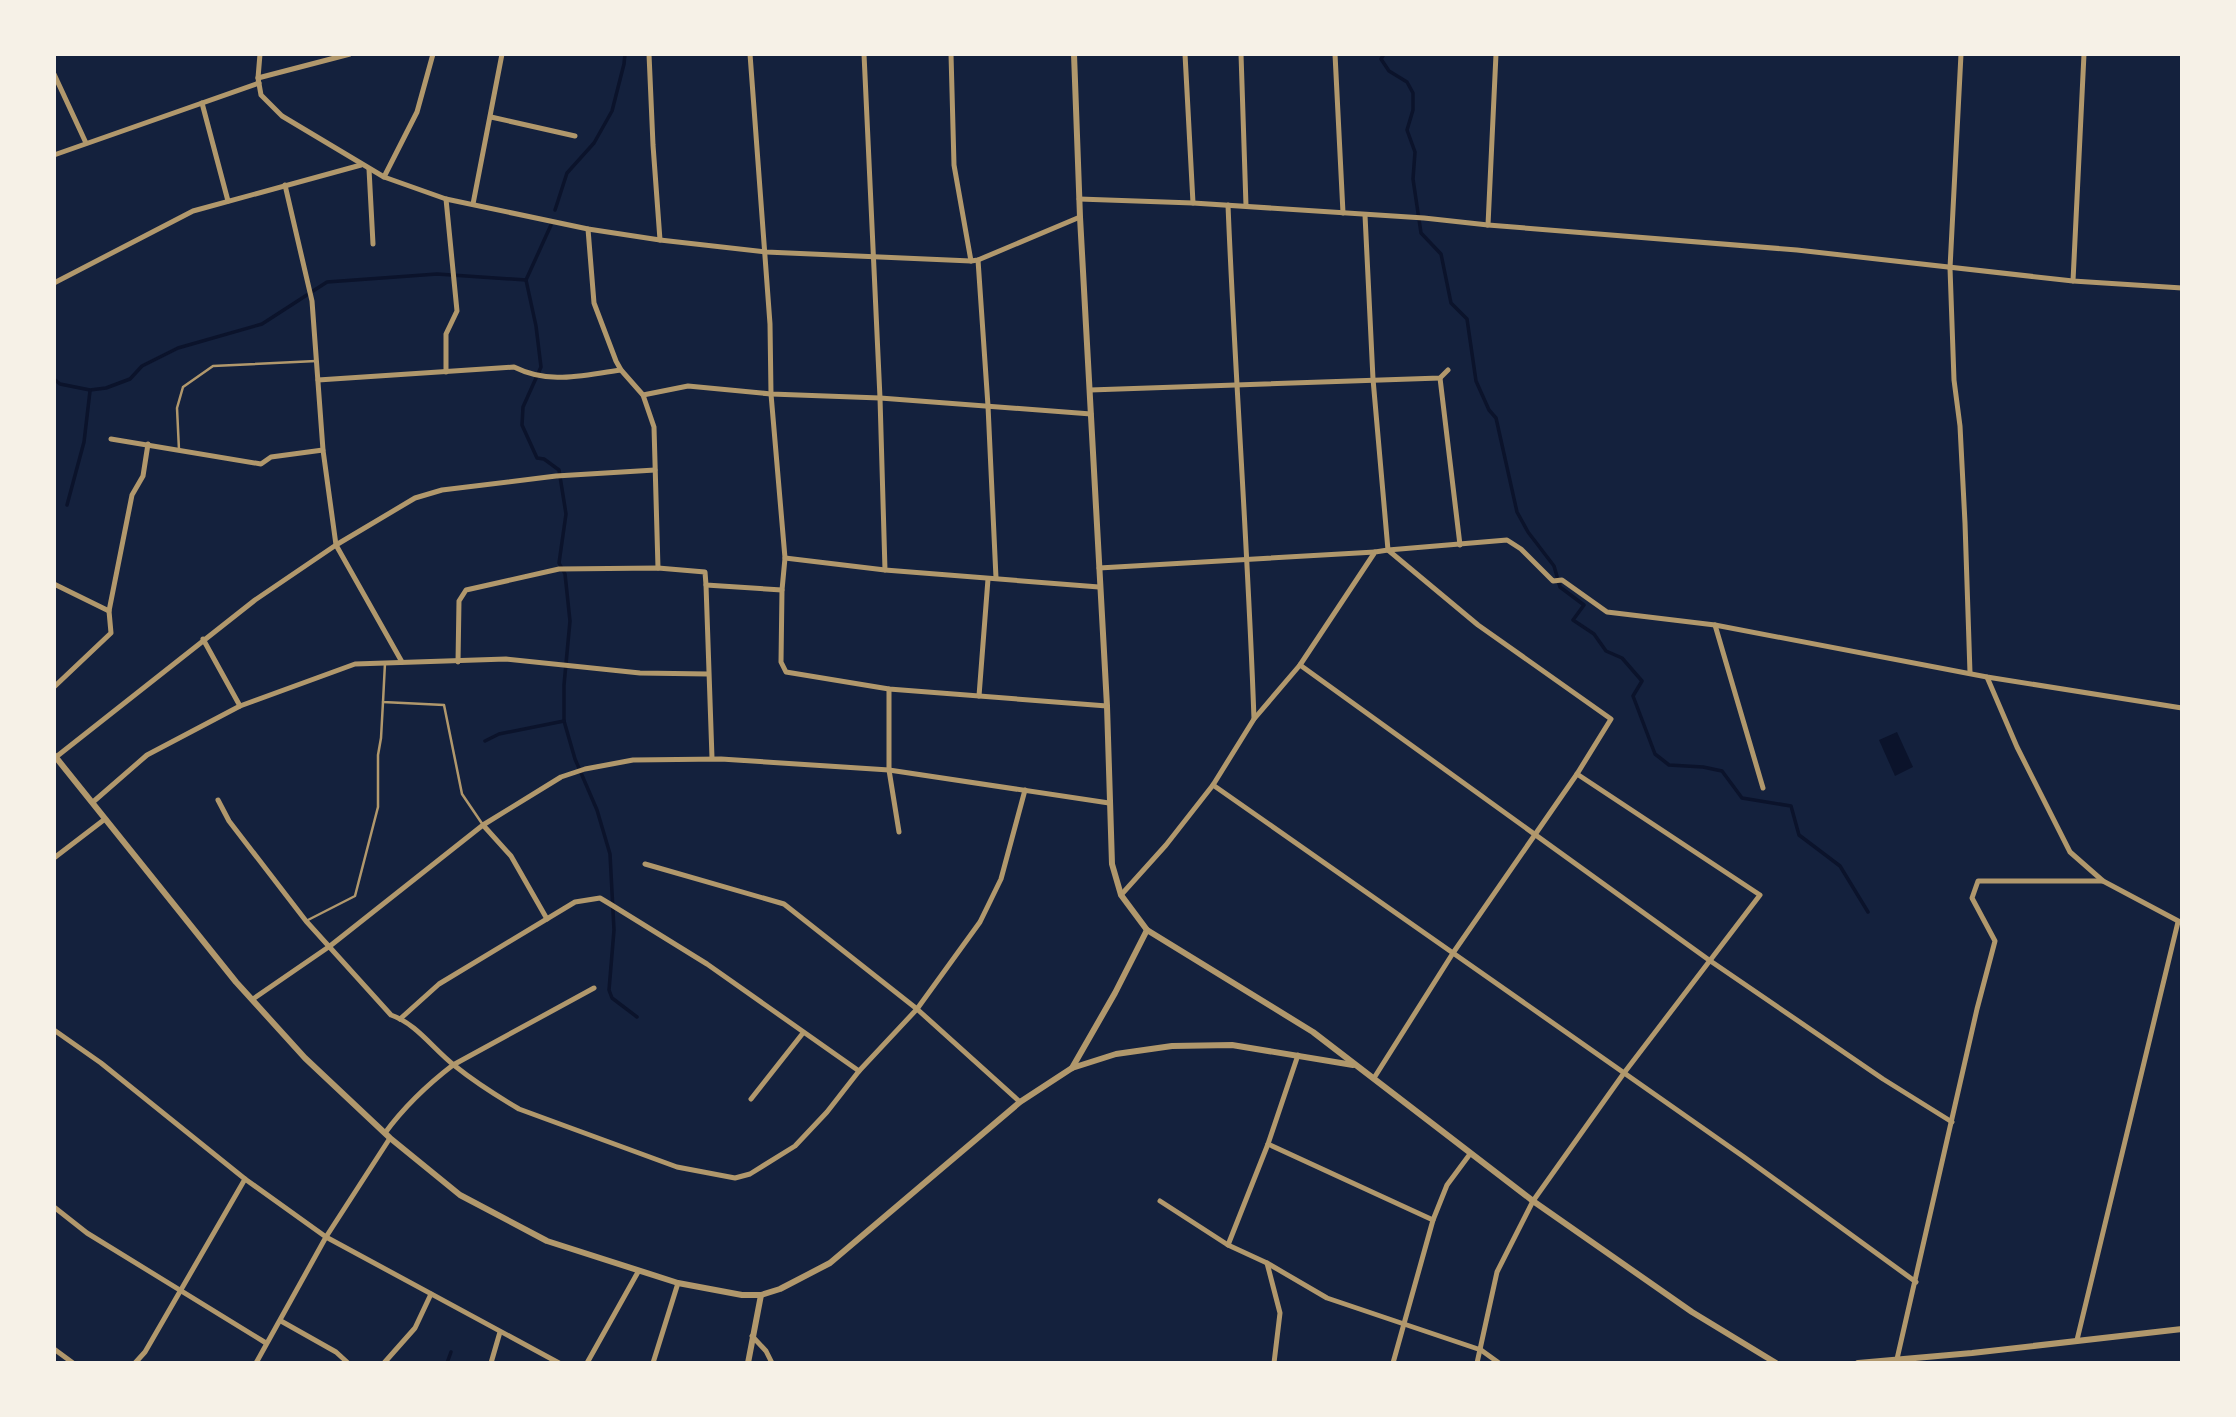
<svg xmlns="http://www.w3.org/2000/svg" width="2236" height="1417" viewBox="0 0 2236 1417" font-family="Ubuntu,sans-serif">
	<style>
		.water { fill: #0b132b }
		.lines { fill: none; stroke-linecap: round; stroke-linejoin: round }
		.stream { stroke: #0b132b; stroke-width: 3.5 }
		.service { stroke: #b1986c; stroke-width: 2.5 }
		.minor { stroke: #b1986c; stroke-width: 5 }
		.tertiary { stroke: #b1986c; stroke-width: 6 }
	</style>
	<rect width="100%" height="100%" fill="#14213d"/>
	<path class="water" d="M1897,732l16,35 -18,9 -16,-36z"/>
	<g class="lines">
		<g class="stream">
			<path d="M1384,54l-3,5 8,12 18,11 6,11v17l-6,20 8,22 -2,27 8,54 20,21 10,49 16,16 9,62 13,29 7,8 21,94 11,20 26,34 6,21 24,18 -11,15 21,14 12,17 16,7 20,23 -9,15 22,58 14,11 34,2 19,4 20,27 49,8 8,29 41,31 28,46"/>
			<path d="M555,210l12,-37 27,-30 18,-32 12,-47 1,-10"/>
			<path d="M551,225l-25,55 10,46 5,41 -18,40 -1,18 15,33 7,1 15,11 7,44 -7,49 6,11 5,47 -6,64v36l11,38 22,51 13,44 4,76 -5,60 3,8 25,19"/>
			<path d="M54,379l6,5 30,6 16,-2 24,-9 12,-13 36,-18 84,-24 65,-42 110,-8 89,6"/>
			<path d="M67,505l17,-63 6,-51"/>
			<path d="M485,741l14,-7 65,-13"/>
			<path d="M447,1363l4,-11"/>
		</g>
		<g class="service">
			<path d="M179,450l-2,-42 6,-21 30,-21 103,-5"/>
			<path d="M385,663l-2,39 61,3 18,89 21,31"/>
			<path d="M306,921l49,-25 23,-89v-52l3,-17 2,-36"/>
		</g>
		<g class="minor">
			<path d="M260,54l-2,24 3,17 21,21 102,61 62,22 142,30 72,11 106,12 205,9 7,-1 102,-43"/>
			<path d="M649,54l4,91 7,95"/>
			<path d="M750,54l20,270 1,70 14,164 -3,32 -1,72 5,10 103,17 218,17"/>
			<path d="M864,54l16,344 5,172"/>
			<path d="M951,54l3,111 17,96"/>
			<path d="M1185,54l8,149"/>
			<path d="M1241,54l5,152"/>
			<path d="M1335,54l8,159"/>
			<path d="M1961,54l-11,214 4,112 6,46 5,97 5,150"/>
			<path d="M54,74l32,69"/>
			<path d="M258,78l92,-24"/>
			<path d="M202,103l26,98"/>
			<path d="M491,117l84,19"/>
			<path d="M54,155l205,-72"/>
			<path d="M369,169l4,75"/>
			<path d="M384,177l33,-65 16,-58"/>
			<path d="M285,185l27,116 11,149 13,95 66,117"/>
			<path d="M446,199l11,112 -11,23v38"/>
			<path d="M1079,199l114,4 231,15 64,7 309,25 276,31 109,7"/>
			<path d="M473,204l29,-150"/>
			<path d="M1228,205c7,172 20,343 26,514"/>
			<path d="M1365,215l8,164 15,171"/>
			<path d="M1488,225l8,-171"/>
			<path d="M588,229l6,74 22,58 5,9 22,25 11,32 4,141"/>
			<path d="M978,260l10,146 8,172"/>
			<path d="M2073,281l11,-227"/>
			<path d="M54,283l139,-72 168,-46"/>
			<path d="M1440,378l20,167"/>
			<path d="M318,380l196,-13c36,18 68,8 107,3"/>
			<path d="M1090,390l350,-12 8,-8"/>
			<path d="M643,395l45,-9 83,8 109,4 211,16"/>
			<path d="M111,439l150,25 10,-7 52,-7"/>
			<path d="M1388,550l90,75 133,94 -34,55 -124,179 291,204 172,125"/>
			<path d="M785,558l100,12 214,17"/>
			<path d="M1099,568l276,-16"/>
			<path d="M54,584l55,27"/>
			<path d="M706,585l6,173"/>
			<path d="M1715,625l48,163"/>
			<path d="M203,639l37,67"/>
			<path d="M458,662l1,-61 7,-11 93,-21 99,-1 47,4 1,13 76,5"/>
			<path d="M1300,665l409,295 174,119 69,43"/>
			<path d="M1987,677l30,70 53,105 33,29 79,42"/>
			<path d="M54,687l57,-54 -2,-22 23,-116 11,-19 5,-32"/>
			<path d="M889,689v81l10,62"/>
			<path d="M979,696l9,-117"/>
			<path d="M56,757l199,-157 81,-55 79,-47 27,-8 114,-14 99,-6"/>
			<path d="M1213,785l240,168 -79,125"/>
			<path d="M218,800l11,21 77,100 85,94c26,9 42,34 64,51 20,16 42,30 64,43l158,58 58,11 15,-4 45,-28 32,-34 32,-41 58,-62 63,-87 21,-43 24,-89"/>
			<path d="M93,802l54,-47 93,-49 115,-42 151,-5 134,14 68,1"/>
			<path d="M483,825l28,31 36,63"/>
			<path d="M54,858l51,-39"/>
			<path d="M645,864l139,40 133,105 103,93"/>
			<path d="M1121,895l45,-50 47,-60 41,-66 46,-54 75,-113 13,-2 119,-10 14,9 32,32 9,-1 45,32 108,13 272,52 195,31"/>
			<path d="M253,999l77,-53 153,-121 78,-48 24,-8 48,-9 88,-1 168,11 220,33"/>
			<path d="M400,1019l39,-35 136,-82 25,-4 10,6 97,60 152,107"/>
			<path d="M54,1030l47,33 144,116 81,58 233,126"/>
			<path d="M751,1099l52,-66"/>
			<path d="M385,1133c19,-26 42,-48 68,-68l141,-77"/>
			<path d="M1268,1144l165,76"/>
			<path d="M1160,1201l68,44 39,18 60,35 154,52 18,13"/>
			<path d="M54,1207l33,26 179,110"/>
			<path d="M1228,1245l40,-101 30,-89"/>
			<path d="M1267,1263l13,50 -6,50"/>
			<path d="M281,1321l55,31 12,11"/>
			<path d="M752,1336l14,15 6,12"/>
			<path d="M2077,1340l101,-418"/>
			<path d="M54,1349l19,14"/>
			<path d="M1897,1359l80,-350 18,-68 -23,-43 6,-17h125"/>
			<path d="M135,1363l10,-11 100,-173"/>
			<path d="M256,1363l70,-126 64,-99"/>
			<path d="M384,1363l31,-35 16,-34"/>
			<path d="M491,1363l9,-31"/>
			<path d="M587,1363l51,-91"/>
			<path d="M653,1363l25,-80"/>
			<path d="M1393,1363l40,-143 14,-35 23,-31"/>
			<path d="M1477,1363l20,-91 36,-71 91,-128 136,-178 -183,-121"/>
		</g>
		<g class="tertiary">
			<path d="M1074,54l6,163 27,489 5,158 9,31 26,35 166,102 220,169 159,111 84,51"/>
			<path d="M54,755l182,227 69,76 85,80 70,57 87,46 131,42 64,12h19l19,-6 50,-26 190,-161 52,-34 44,-14 56,-8 60,-1 121,20"/>
			<path d="M1072,1068l43,-75 32,-63"/>
			<path d="M748,1363l13,-68"/>
			<path d="M1858,1363l114,-10 210,-24"/>
		</g>
	</g>
	<rect width="2236" height="1417" fill="none" stroke="#f6f1e7" stroke-width="112"/>
</svg>
